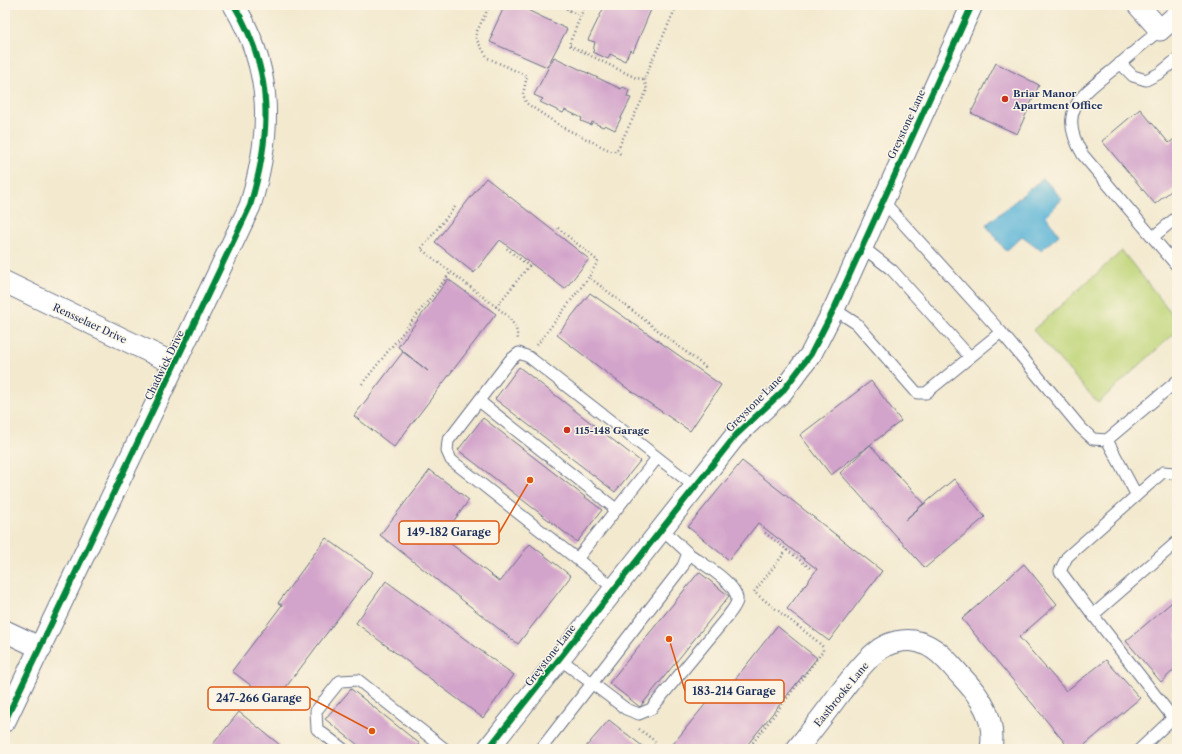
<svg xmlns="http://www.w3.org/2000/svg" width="1182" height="754" viewBox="0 0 1182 754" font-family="'Libre Caslon Text',serif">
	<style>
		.green { fill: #c0d67a; stroke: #6e826c }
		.water { fill: #5ab4d7; stroke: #3a729a }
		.building { fill: #d3a4cb }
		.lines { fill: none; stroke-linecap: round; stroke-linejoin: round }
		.service-casing { stroke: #677086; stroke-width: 13 }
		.minor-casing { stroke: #677086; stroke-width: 23 }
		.path { stroke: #677086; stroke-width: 2.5; stroke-dasharray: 1 3; stroke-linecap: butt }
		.service { stroke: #fff; stroke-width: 11 }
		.minor { stroke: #fff; stroke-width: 21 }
		.cycleway-casing { stroke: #fcf5e5; stroke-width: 8 }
		.cycleway { stroke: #00873e; stroke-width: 6 }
		.poi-dot { fill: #c8321e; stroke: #fcf5e5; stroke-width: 1.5 }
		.labels { text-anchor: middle; stroke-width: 3; stroke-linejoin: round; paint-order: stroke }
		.poi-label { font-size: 10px; font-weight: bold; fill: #1b2f5e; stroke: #fcf5e5; text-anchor: start }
		.street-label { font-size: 10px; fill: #1b2f5e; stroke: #fcf5e5 }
		.leader { fill: none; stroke: #de5710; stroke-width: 1.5 }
		.callout-dot { fill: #de5710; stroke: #fcf5e5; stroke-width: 1.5 }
		.callout { fill: #fcf5e5; stroke: #de5710; stroke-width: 1.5 }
		.callout-label { font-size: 11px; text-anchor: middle; font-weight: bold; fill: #1b2f5e }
	</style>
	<rect width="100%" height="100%" fill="#fcf5e5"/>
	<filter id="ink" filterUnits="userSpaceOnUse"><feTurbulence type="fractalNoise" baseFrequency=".025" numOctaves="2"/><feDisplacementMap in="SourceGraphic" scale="8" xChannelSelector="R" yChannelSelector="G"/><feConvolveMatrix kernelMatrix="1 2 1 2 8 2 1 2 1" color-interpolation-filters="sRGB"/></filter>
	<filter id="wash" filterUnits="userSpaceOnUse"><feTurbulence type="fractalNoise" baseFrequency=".012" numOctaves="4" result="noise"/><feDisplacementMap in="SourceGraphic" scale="16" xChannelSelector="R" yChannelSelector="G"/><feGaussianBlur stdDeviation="0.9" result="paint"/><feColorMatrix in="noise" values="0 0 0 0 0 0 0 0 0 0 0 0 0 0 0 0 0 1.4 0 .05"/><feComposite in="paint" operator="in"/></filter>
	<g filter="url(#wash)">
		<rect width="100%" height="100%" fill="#f3e9cf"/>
		<path class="green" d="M1122,251l55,69v11l-79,72 -65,-73z"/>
		<path class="water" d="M1043,178l19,21 -16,17 13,19 -18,15 -19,-14 -16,15 -20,-26z"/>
		<g id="blocks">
			<g class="building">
				<path d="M505,5l10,2 2,-2 50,24 -20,38 -57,-25 3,-6 -2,-1z"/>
				<path d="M605,5h48l-20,47 -3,-2 -5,11 -15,-7 -2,5 -15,-7 2,-10 -7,-2z"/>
				<path d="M554,57l67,32 2,-2 6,3 -2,7 4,1 -16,32 -10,-5 -2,2 -11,-5 -1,3 -10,-4 1,-3 -17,-8 -2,3 -23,-11 3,-3 -9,-4z"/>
				<path d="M996,63l43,22 -22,49 -46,-21z"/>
				<path d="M1140,109l29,34 8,-6v49l-22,18 -53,-63z"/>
				<path d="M486,178l103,81 -24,30 -65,-49 -26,33 -39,-31z"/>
				<path d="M448,279l48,35 -102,133 -40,-31 49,-64 25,19 -30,-24z"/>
				<path d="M590,293l131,92 -31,46 -66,-45 -67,-51z"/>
				<path d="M519,367l121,94 -25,31 -120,-93z"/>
				<path d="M871,381l30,40 -70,54 -31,-40z"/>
				<path d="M483,418l119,92 -25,32 -119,-92z"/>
				<path d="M870,445l54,58 -19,17 49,-41 31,38 -60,51 -85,-95z"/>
				<path d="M742,461l140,110 -53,70 -42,-32 30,-40 -59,-46 -29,37 -41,-33z"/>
				<path d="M430,470l39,30 -27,37 58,45 30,-38 41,32 -53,68 -138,-109z"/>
				<path d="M326,538l47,34 -99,131 -42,-32 50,-66 -4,-2z"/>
				<path d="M1024,564l33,40 -38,33 47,54 40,-31 34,38 -60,51h-10l-108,-130z"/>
				<path d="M699,572l30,24 -89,111 -31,-24z"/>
				<path d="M386,581l128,94 -31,43 -127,-95z"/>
				<path d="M1177,598v69l-16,15 -35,-41z"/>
				<path d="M777,626l40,32 -73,91h-75l51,-63 6,5z"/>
				<path d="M351,689l69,55 -5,5h-52l-38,-30z"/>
				<path d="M239,712l41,33 -3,4h-68z"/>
				<path d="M609,720l37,29h-62z"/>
			</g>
		</g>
	</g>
	<g filter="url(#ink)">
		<use href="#blocks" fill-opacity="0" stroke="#677086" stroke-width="1"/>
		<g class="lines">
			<defs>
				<g id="service">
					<path d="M1160,30c-15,12 -30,25 -45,38 -32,26 -60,42 -32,87l94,111"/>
					<path d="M1120,63l13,13 13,4 14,-7 17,-14"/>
					<path d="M882,200l119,132 80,96 12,11 14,1 70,-59"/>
					<path d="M1153,237l24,-20"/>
					<path d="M861,246l31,24 78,87"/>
					<path d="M834,309l23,15 60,69h9l75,-61"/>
					<path d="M479,401l137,108"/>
					<path d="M1107,440l29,54"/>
					<path d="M1177,476l-3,-3 -11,-1 -96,85 -7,14 33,44 84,-73"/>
					<path d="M577,559l80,-101"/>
					<path d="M615,589l-164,-129 -4,-9 1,-10 62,-81 9,-7 10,4 165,129"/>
					<path d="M1093,615l80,103 4,-3"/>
					<path d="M560,659l66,50 13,5 12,-5 76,-92c3,-4 9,-11 10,-16 2,-17 -36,-38 -49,-48"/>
					<path d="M343,749l-26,-20 -1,-18 24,-30 18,-1 87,69"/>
					<path d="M541,749l142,-183 5,-13 -27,-25"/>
					<path d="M1140,749l33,-31"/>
				</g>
				<g id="minor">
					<path d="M1138,5l22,25 17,-15"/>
					<path d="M5,282l170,82"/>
					<path d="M5,631l36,17"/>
					<path d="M5,721l245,-515c22,-73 24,-134 -16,-201"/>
					<path d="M488,749l248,-314 46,-43 29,-38 23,-45 138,-304"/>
					<path d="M797,749c15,-19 29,-37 43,-56 11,-14 22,-30 36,-41 12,-10 29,-14 43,-10 18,5 30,21 42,34 20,21 35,43 30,73"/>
				</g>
			</defs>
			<use href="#service" class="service-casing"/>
			<use href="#minor" class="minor-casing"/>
			<g class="path">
				<path d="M490,5l-14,28v6l12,19 39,18 -4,18 3,9 36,24 51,25 4,-2 30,-60 -3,-11 33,-74"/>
				<path d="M559,5l8,4"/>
				<path d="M570,5l-3,4 13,7"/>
				<path d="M585,5l-16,40 67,33 8,1"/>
				<path d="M617,150l4,5"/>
				<path d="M455,207l-34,42 87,67 8,12 2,11"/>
				<path d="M558,228l40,33 -9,16"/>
				<path d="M496,307l33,-41 -24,-19"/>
				<path d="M537,345l52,-68 119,92"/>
				<path d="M362,384l89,-112"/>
				<path d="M787,550l23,18"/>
				<path d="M639,729l17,13 -4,7"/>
				<path d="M748,749l75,-98v-4l-6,-6 -63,-49 33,-42 -23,-18"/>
			</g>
			<use href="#service" class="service"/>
			<use href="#minor" class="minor"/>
			<defs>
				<g id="cycleway">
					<path d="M5,721l245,-515c22,-73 24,-134 -16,-201"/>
					<path d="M488,749l248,-314 46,-43 29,-38 23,-45 138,-304"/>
				</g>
			</defs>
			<use href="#cycleway" class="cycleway-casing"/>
			<use href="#cycleway" class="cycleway"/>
		</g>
	</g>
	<g class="poi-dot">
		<circle cx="1005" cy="99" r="4"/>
		<circle cx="567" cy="430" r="4"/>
	</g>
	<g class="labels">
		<g class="poi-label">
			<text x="1013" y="97">Briar Manor<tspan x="1013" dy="12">Apartment Office</tspan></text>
			<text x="575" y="434">115-148 Garage</text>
		</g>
		<g class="street-label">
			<text transform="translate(906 124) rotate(-65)" y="4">Greystone Lane</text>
			<text transform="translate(90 323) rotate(25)" y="4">Rensselaer Drive</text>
			<text transform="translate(164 365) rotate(-64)" y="4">Chadwick Drive</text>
			<text transform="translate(754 403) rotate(-45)" y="4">Greystone Lane</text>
			<text transform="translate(550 655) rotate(-52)" y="4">Greystone Lane</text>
			<text transform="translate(841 694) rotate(-51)" y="4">Eastbrooke Lane</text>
		</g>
	</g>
	<path class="leader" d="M530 480L499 533M669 639L685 691M372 731L310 698"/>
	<g class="callout-dot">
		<circle cx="530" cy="480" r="4"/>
		<circle cx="669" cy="639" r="4"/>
		<circle cx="372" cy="731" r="4"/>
	</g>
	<g class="callout">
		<rect x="399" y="521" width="100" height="23" rx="4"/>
		<rect x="685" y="680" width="99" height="23" rx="4"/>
		<rect x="208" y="687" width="102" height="23" rx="4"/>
	</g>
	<g class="callout-label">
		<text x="449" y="536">149-182 Garage</text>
		<text x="734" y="695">183-214 Garage</text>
		<text x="259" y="702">247-266 Garage</text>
	</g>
	<rect width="1182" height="754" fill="none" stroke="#fcf5e5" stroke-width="20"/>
</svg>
